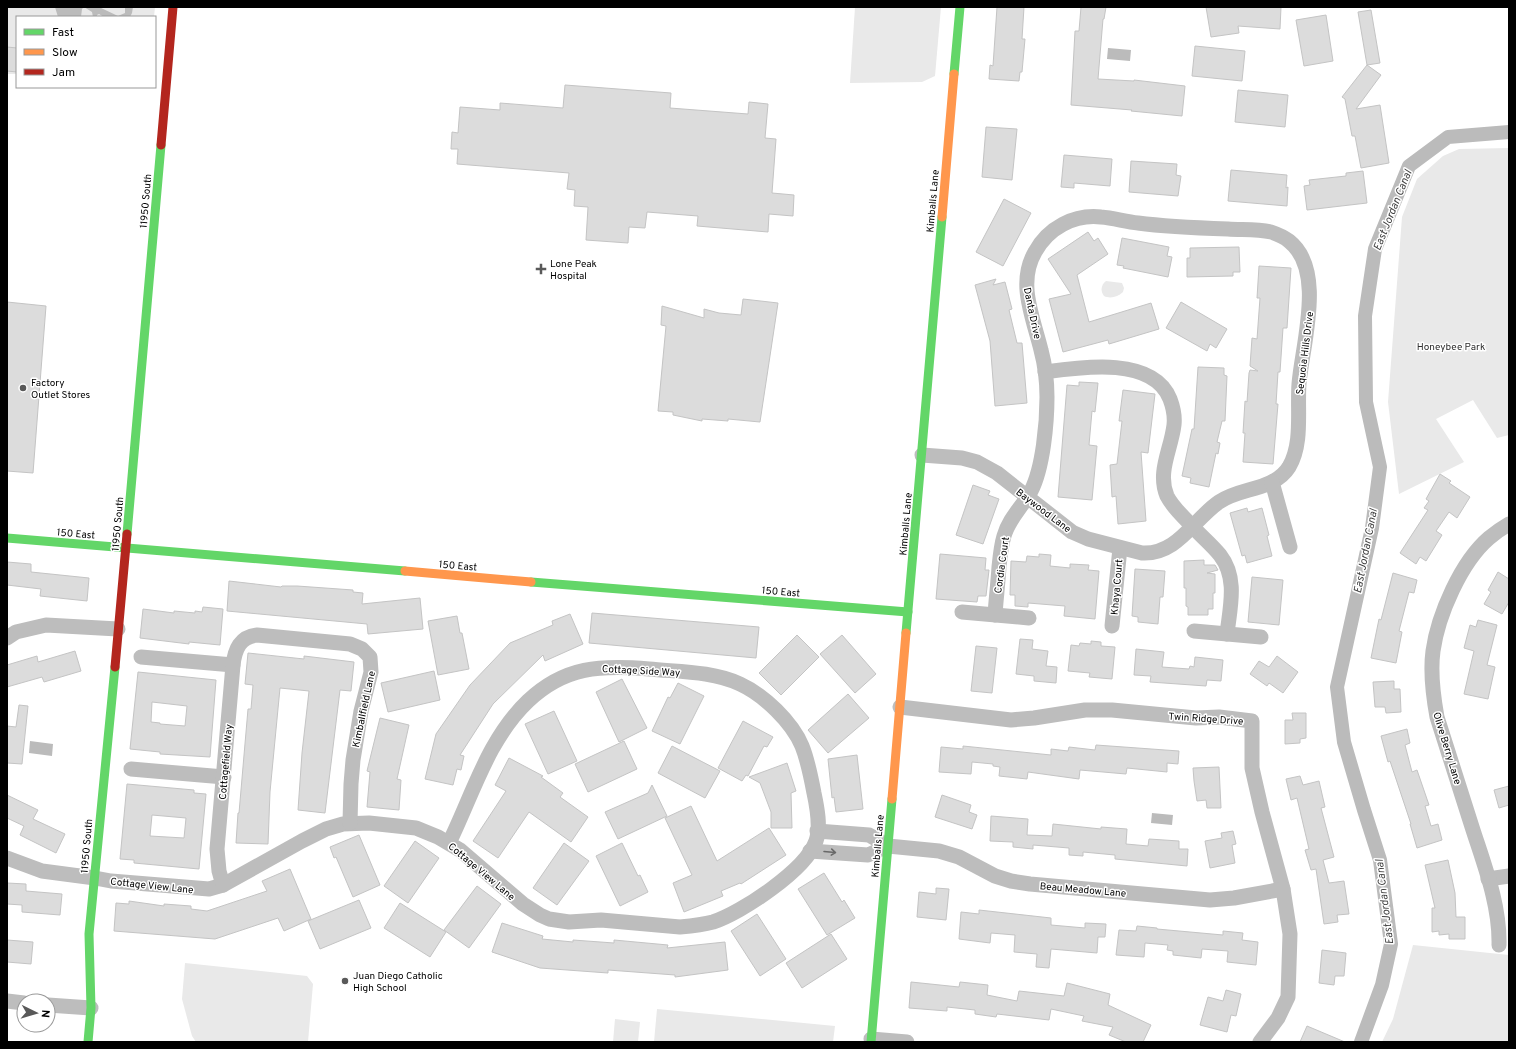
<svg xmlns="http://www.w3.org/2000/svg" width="1516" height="1049" viewBox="0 0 1516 1049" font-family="Overpass,sans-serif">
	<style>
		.green { fill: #e9e9e9 }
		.water { fill: #bbb }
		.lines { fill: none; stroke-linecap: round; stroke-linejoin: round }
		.canal { stroke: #bbb; stroke-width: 14 }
		.building { fill: #dcdcdc; stroke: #c4c4c4; fill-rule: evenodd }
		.street { stroke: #bdbdbd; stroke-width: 15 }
		.fast { stroke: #63d668; stroke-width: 9 }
		.slow { stroke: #ff974d; stroke-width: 9 }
		.jam { stroke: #b3261e; stroke-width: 9 }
		.oneway { stroke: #686868 }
		.poi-dot { fill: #595959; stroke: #fff; stroke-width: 1.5 }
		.labels { text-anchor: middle; stroke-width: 3; stroke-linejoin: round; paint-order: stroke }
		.street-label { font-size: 10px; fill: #000; stroke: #fff }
		.poi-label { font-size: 10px; fill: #000; stroke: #fff; text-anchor: start }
		.park-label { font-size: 10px; fill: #2e2e2e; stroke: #fff }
		.water-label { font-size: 11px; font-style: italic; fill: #3f3f3f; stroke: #fff }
	</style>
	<rect width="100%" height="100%" fill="#fff"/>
	<g class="green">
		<path d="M7,7h148l-1,10h-137v57h-10z"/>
		<path d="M855,7h86l-6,69 -13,6 -72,1z"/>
		<path d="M1509,148v287l-12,3 -24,-38 -37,19 28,43 -65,32 -11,-92 14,-185 15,-38 26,-23 16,-7z"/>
		<path d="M1106,281l16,2 2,5 -1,4c-5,5 -13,7 -19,4 -4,-5 -3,-11 2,-15z"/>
		<path d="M1413,945l96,10v87h-127l11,-23z"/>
		<path d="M185,963l122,13 6,8 -5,58h-112l-4,-6 -10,-37z"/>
		<path d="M657,1009l178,17 -2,16h-179z"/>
		<path d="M615,1019l25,3 -2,20h-25z"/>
	</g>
	<g class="water">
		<path d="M55,7h44l19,9 7,-3v-6h8l-1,6 -2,4h-26l-5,-3 -2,1v2h-4l-1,-5 -8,-5 -2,2 -1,8h-23z"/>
		<path d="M1108,48l23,2 -1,11 -23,-2z"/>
		<path d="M30,741l23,3 -1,12 -23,-3z"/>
		<path d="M1152,813l21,2 -1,10 -21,-2z"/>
	</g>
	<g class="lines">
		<path class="canal" d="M1361,1042l21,-57 9,-41 -11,-84 -16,-50 -20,-68 -7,-55 35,-159 8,-61 -14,-65 -1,-86 10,-67 34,-83 39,-29 61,-5"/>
	</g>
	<g class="building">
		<path d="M997,7h27l-2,32h3l-3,33h-2l-1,9 -30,-2 1,-14 3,1z"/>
		<path d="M1081,7h25l-2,12h-1l-5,60 36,2v-1l51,6 -3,30 -51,-5 1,-1 -61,-5 4,-74h4z"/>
		<path d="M1206,7h75l-1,22 -42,-3 1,7 -28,4z"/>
		<path d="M1371,10l9,53 -13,2 -9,-53z"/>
		<path d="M1326,15l7,46 -29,5 -8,-46z"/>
		<path d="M1195,46l50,5 -3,30 -50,-5z"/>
		<path d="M7,47l10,1v24l-10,-1z"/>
		<path d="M1367,65l14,10 -25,34 24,-4 9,58 -28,5 -6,-32h-3l-7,-37 -3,-2z"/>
		<path d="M565,85l106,8 -1,15 78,6 1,-12 19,2 -3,34 11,1 -4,54 22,2 -1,21 -24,-2 -1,18 -71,-6 1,-10 -51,-4 -2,16 -16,-1 -1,16 -42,-3 2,-33 -14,-1 1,-16 -8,-1 2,-16 -112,-9 1,-15h-7l1,-17 6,1 2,-26 40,3v-7l63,5z"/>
		<path d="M1238,90l50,5 -3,32 -50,-5z"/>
		<path d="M986,127l31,2 -5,51 -30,-3z"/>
		<path d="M1064,155l48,4 -2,27 -36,-3v5l-13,-1z"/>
		<path d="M1131,161l46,3 -1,11 5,1 -3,20 -49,-4z"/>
		<path d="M1231,170l56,5 -1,13 2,-1 -1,19 -59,-5z"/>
		<path d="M1363,171l4,32 -60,7 -3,-24 6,-1 -1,-5 37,-4v-3z"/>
		<path d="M1004,199l27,14 -28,53 -27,-14z"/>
		<path d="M1088,232l6,9 4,-3 10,16 -31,21 12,47 62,-19 8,26 -50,15 -1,-4 -45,12 -14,-53 22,-5 -23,-35z"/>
		<path d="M1122,238l47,9 -2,9 5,1 -4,20 -45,-9 1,-2 -7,-1z"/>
		<path d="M1239,247l1,25h-7v4l-46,1v-19h3v-10z"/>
		<path d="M1259,266l32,2 -4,60h-4l-3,44h-2l-2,32h2l-5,60 -30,-2 2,-29h-2l2,-32 2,1 2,-29 1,-3 8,1 -8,-5 2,-28 5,1 3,-41h-3z"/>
		<path d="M996,279l-3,6 12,-3 7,27 -3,1 8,33h5l5,60 -32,3 -5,-65 -15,-56z"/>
		<path d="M743,299l35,4 -18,119 -32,-3v2l-26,-2v2l-29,-6v-3l-15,-1 8,-85 -5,-1 1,-19 42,12v-9l15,4 22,2z"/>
		<path d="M7,302l39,4 -13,167 -26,-2z"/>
		<path d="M1181,302l46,27 -11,19 -6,-4 -3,7 -41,-23z"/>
		<path d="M1198,367l26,1v7l3,1 -2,45h-3l-5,21 3,1 -2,11 -2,-1 -7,34 -19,-4 1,-5 -9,-2 10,-47h2z"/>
		<path d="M1079,382l19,1 -3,29 -3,-1 -3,34 8,1 -5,54 -34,-3 9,-112 12,1z"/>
		<path d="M1123,390l32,4 -7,59 -7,-1 5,69 -28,3 -2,-28 -4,1 -2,-32 7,-1 5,-43h-3z"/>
		<path d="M1440,474l11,7 -2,2 21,14 -13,21 -8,-6 -13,19 6,4 -16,26 -6,-4 -4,7 -16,-11 28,-43 -4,-2 5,-7 -3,-2z"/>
		<path d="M973,485l17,6 -2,4 11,4 -16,45 -27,-9z"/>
		<path d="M1247,508l1,4 14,-4 7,27 -2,1 5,20 -25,7 -2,-8 -3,1 -12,-43z"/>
		<path d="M940,554l46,4 -1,12h4l-3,26h-8l-1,6 -41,-3z"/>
		<path d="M1039,554l12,1 -1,11 20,2v-4l19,1 -1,5 11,1 -4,48 -31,-3 1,-10 -37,-3v4l-13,-1v-11h-5l1,-34 15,1 1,-6 12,1z"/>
		<path d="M1204,560v5h11l3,5 -11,3 8,1v19h-2v16h-5v6h-20v-8l-2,-1v-18h-2v-27z"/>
		<path d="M7,562l24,2v8l58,6 -2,23 -47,-5 1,-7 -34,-4z"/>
		<path d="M1135,569l30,2 -2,26h-3l-2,27 -20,-2v-5l-6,-1z"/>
		<path d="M1498,572l11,7v23l-7,12 -18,-10 7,-12 -3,-2z"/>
		<path d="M1393,573l24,7 -3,13 -5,-1 -10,39 3,1 -6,31 -25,-5 8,-39 2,1z"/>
		<path d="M1252,577l31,3 -4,45 -31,-3z"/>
		<path d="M229,581l52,6 1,-1h15l56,4v2l10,1 -1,11 58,-6 3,31 -55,5 -1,-10 -140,-13z"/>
		<path d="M203,607l20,2 -3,36 -31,-3v2l-49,-6 3,-29 31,4v-2l21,2v-2l7,1z"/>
		<path d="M592,613l167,14 -3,31 -167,-15z"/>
		<path d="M570,614l13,30 -38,17 -2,-6 -50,49 -33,51 4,1 -3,14 -4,-1 -4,16 -28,-6 11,-45 34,-49 40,-42 43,-18 -1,-4z"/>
		<path d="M457,616l3,17h2l7,36 -31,6 -10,-54z"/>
		<path d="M1478,620l19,5 -10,40 8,2 -7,32 -24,-5 10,-43 -10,-3 6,-23 6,2z"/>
		<path d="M797,635l22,22 -38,38 -22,-22z"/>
		<path d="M842,635l34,39 -21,19 -35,-39z"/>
		<path d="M1020,639l13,1 -1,9 16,2 -2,15 11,1 -1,16 -22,-2v-5l-18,-2z"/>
		<path d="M1091,641l10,1v4l14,1 -3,32 -23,-2 1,-4 -22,-2 3,-26 8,1 1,-3 11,1z"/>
		<path d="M976,646l21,2 -5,45 -21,-2z"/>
		<path d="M1136,649l28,3 -2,15 27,2 1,-3 4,1 1,-10 28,3 -2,21 -14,-1 -1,6 -56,-4 1,-6 -17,-1z"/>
		<path d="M75,651l6,20 -37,11 -2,-5 -35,10v-22l30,-9 1,6z"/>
		<path d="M248,653l56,6v-3l50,6 -3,29 -11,-1 -15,123 -27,-3 4,-57 7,-62 -29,-3 -10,104 -2,52 -32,-1 2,-30h1l9,-104h3l2,-24 -8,-1z"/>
		<path d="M1277,656l21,16 -15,21 -14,-10 -2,3 -17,-12 9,-13 10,6z"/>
		<path d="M434,671l6,29 -52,12 -7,-29z"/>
		<path d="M138,672l78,8 -6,77 -50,-3v-2l-30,-3zM152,702l35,4 -2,20 -25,-2v-1l-9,-1z"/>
		<path d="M622,679l25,49 -28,14 -23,-50z"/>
		<path d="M1394,681v8h6l1,23 -15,1 -1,-6h-10l-2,-25z"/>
		<path d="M678,683l26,13 -24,48 -28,-13 16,-34 2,1z"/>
		<path d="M848,694l21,24 -41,35 -20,-23z"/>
		<path d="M19,705l9,1 -6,58 -15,-1v-37l9,1z"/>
		<path d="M554,711l23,50 -29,13 -23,-50z"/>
		<path d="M1292,713h14v25l-6,1v4l-15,1v-24h8z"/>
		<path d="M380,718l29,7 -12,54 4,1 -2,30 -32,-3 3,-35 -3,-1z"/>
		<path d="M743,721l30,16 -6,10 -3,-1 -16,30 -2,-1 -4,6 -24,-13z"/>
		<path d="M1407,729l3,14 -5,2 7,27 5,-2 12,35 -4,1 6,20 7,-2 4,16 -25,8 -7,-24h1l-21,-63 -2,1 -7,-26z"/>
		<path d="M624,741l13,28 -49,23 -13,-28z"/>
		<path d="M1096,745l83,6 -1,13 -11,-1v9l-40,-4 -1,6 -46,-4 -1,9 -51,-7 -1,7 -28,-3 1,-9 -7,-1v-2l-21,-2 -1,12 -32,-2 2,-25 22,2v-3l88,9v-6l17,2 1,-4 26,3z"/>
		<path d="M672,746l48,25 -15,27 -47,-25z"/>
		<path d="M857,755l6,54 -27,3 -2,-15 -2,1 -4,-39z"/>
		<path d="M509,758l34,18 -2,1 22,16 -3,4 28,20 -17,25 -42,-30 -31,46 -25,-17 33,-50 -11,-6z"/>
		<path d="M787,763l9,28 -5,2 1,35h-21v-16l-11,-29 -11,-6z"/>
		<path d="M1219,767l2,41h-14l-1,-8 -9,1 -3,-20 -1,-13z"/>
		<path d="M1300,776l3,9 16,-4 6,26 -4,1 13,49 -11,3 6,23 15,-2 5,33 -12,1 1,7 -14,2 -8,-55 -5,1 -6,-20 4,-1 -12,-51 -6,2 -5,-21z"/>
		<path d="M127,784l67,6v3l12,1 -7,75 -65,-6v-3l-14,-1zM152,815l34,3 -2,20 -34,-2z"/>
		<path d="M652,785l15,31 -49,23 -13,-27 43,-19z"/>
		<path d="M1509,786v19l-10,3 -5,-18z"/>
		<path d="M7,795l31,15 -5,9 32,15 -9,19 -36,-18 4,-9 -17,-8z"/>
		<path d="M942,795l29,10 -2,7 8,3 -5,14 -37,-12z"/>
		<path d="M691,806l26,55 52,-33 17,27 -45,29 -1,-1 -19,8 2,5 -39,16 -11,-29 19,-8 -27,-57z"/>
		<path d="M991,816l37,3 -1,16 25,1 1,-12 48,5v-2l26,2 -1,15 22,2 1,-7 30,2v8h9l-1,17 -72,-7v-4l-32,-3v4l-14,-1v-7l-36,-3v4l-20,-2v-5l-23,-1z"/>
		<path d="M1233,831l3,13 -4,1 3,18 -25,5 -5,-27 17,-3 -1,-5z"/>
		<path d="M359,835l21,50 -27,12 -17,-40 -2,1 -4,-11z"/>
		<path d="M415,841l24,17 -31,45 -24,-17z"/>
		<path d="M564,843l25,18 -32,44 -24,-17z"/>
		<path d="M622,843l16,33 2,-1 8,17 -28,14 -24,-50z"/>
		<path d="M1448,860l7,33 1,24h9v22h-16v-5l-10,1v-4l-7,1v-24h3l-10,-43z"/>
		<path d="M290,869l21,50 -27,12 -6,-13 -63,21 -101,-8 2,-28 13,1v-3l35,5v-2l27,2v3l16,2 60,-20 -5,-10z"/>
		<path d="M824,873l18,29 2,-2 11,18 -28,17 -29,-46z"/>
		<path d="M7,883l19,1v7l36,3 -2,21 -38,-3v-7l-15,-1z"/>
		<path d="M477,886l24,18 -32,44 -25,-18z"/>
		<path d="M936,888l13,1 -3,31 -29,-3 2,-25 17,2z"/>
		<path d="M359,900l12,28 -51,21 -12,-28z"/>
		<path d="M400,903l46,29 -16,25 -46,-29z"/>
		<path d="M979,910l72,8v7l34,3v-5l21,1 -1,13h-7l-1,16 -46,-4 -2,19 -13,-1 1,-13 -23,-2 1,-17 -24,-2 -1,10 -31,-4 2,-27 18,2z"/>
		<path d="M757,914l29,45 -26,17 -29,-45z"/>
		<path d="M502,923l41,13 -1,3 31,3v-2l41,3v-3l54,5 -1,3 58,-6 3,28 -53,7v-2l-67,-5v3l-68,-5 -48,-16z"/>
		<path d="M1137,926l20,2v1l66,6v-4l20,2 -1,7 16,2 -2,23 -29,-3 1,-11 -26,-2 -1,9 -28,-3v-4l-6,-1 1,-5 -23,-2 -1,14 -28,-2 3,-25 17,1z"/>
		<path d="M831,934l16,25 -45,29 -16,-25z"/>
		<path d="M7,940l26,2 -2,22 -24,-2z"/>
		<path d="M1322,950l24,3 -2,23h-9l-1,9 -15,-2z"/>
		<path d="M911,982l48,5 1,-5 28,3 -1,10 30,6 2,-10 45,5 3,-13 43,11 -2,11 43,20 -8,17h-17l-17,-7 4,-8 -31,-6 2,-5 -33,-7 -2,11 -52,-6 -1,3 -21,-3v-4l-28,-3v4l-38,-3z"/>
		<path d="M1226,990l15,4 -5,22 -5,-1 -4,17 -27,-7 8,-28 15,4z"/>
		<path d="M1307,1026l38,16h-45z"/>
	</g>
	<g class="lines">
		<g class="street">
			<path d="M1045,372c36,-5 108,-16 125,27 3,8 5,17 4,26 -3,25 -17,47 -7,71 6,12 17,21 26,31 8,9 19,18 27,28 18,23 10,52 7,79"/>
			<path d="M922,455l40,3 15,4 20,11 75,59 16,7 54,14c35,2 51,-33 77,-51 21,-15 55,-11 70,-35 14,-24 8,-56 10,-83 3,-39 27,-114 -10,-143 -5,-4 -12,-7 -18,-9 -14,-3 -29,-2 -43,-3 -30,-1 -60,-2 -90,-6 -12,-1 -24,-5 -37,-6 -27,-3 -53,11 -66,35 -18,31 -2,65 6,98 4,15 6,31 6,47 0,26 -4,71 -16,94 -8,15 -22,27 -27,45 -3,10 -4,21 -5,31 -1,16 -3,32 -4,48"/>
			<path d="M1272,482l18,65"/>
			<path d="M962,612l67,6"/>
			<path d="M1112,626l8,-78"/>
			<path d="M1194,631l67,6"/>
			<path d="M7,638l9,-6 30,-7 72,4"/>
			<path d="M141,657l92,8"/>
			<path d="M900,707l111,13 23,-2 51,-8h27l84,8 23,-1 33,4v47l10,44 21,77 7,45 -2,63 -10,21 -18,24"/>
			<path d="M131,769l93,8"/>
			<path d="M817,831l52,4 19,11 51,5 20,6 36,19 16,5 19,3 180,16 24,-2 49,-9"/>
			<path d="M810,851l58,4 20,-9"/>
			<path d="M7,858l35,13 53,7 16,3 98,8 14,-4 79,-44 24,-12 17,-5 26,-1 47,5 22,9 22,13 63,54 17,11 9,4 20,3 32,-2 79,7c11,-1 22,-2 33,-5 28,-9 93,-52 103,-81 5,-14 1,-34 -2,-48 -3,-16 -6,-32 -12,-47 -10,-24 -38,-51 -62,-62 -28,-13 -61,-12 -91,-15 -48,-4 -84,-3 -121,32 -40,38 -55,93 -79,142"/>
			<path d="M1488,879l21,-3"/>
			<path d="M223,885l-4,-14 -2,-22 16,-184c2,-16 7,-28 24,-30l93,9 12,5 8,8 1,15 -10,39 -8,49 -2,24 -1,39"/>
			<path d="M1499,945c1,-39 -14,-78 -26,-115 -12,-38 -24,-75 -36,-113 -4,-22 -7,-44 -4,-66 5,-36 28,-89 56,-113 6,-5 13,-10 20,-14"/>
			<path d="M7,1001l17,2"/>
			<path d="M48,1005l43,3"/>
			<path d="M871,1039l36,3"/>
		</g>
		<g class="fast">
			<path d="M954,74l6,-67"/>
			<path d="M127,534l34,-389"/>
			<path d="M7,538l398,33"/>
			<path d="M531,582l377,30"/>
			<path d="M906,633l36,-416"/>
			<path d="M88,1042l3,-34 -2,-74 26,-267"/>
			<path d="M871,1042l21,-243"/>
		</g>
		<g class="slow">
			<path d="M942,217l12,-143"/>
			<path d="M405,571l126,11"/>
			<path d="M892,799l14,-166"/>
		</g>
		<g class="jam">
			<path d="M161,145l12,-138"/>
			<path d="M115,667l12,-133"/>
		</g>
	</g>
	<defs><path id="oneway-shaft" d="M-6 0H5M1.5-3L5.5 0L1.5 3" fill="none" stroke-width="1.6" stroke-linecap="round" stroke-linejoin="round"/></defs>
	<use class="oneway" href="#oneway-shaft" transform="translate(830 852) rotate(5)"/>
	<g class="poi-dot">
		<path d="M539 263h4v4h4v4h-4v4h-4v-4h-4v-4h4z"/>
		<circle cx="23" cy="388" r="4"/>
		<circle cx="345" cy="981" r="4"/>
	</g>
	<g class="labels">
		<g class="street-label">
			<text transform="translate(145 201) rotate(-85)" y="4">11950 South</text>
			<text transform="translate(932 201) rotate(-85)" y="4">Kimballs Lane</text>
			<text transform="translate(1033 313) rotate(78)" y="4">Danta Drive</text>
			<text transform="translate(1304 353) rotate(-83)" y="4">Sequoia Hills Drive</text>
			<text transform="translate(1044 510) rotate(37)" y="4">Baywood Lane</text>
			<text transform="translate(117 524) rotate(-85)" y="4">11950 South</text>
			<text transform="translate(905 524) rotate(-85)" y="4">Kimballs Lane</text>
			<text transform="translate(76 533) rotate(5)" y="4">150 East</text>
			<text transform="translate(458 565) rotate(5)" y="4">150 East</text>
			<text transform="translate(1001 565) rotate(-82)" y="4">Cordia Court</text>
			<text transform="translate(1116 587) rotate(-85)" y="4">Khaya Court</text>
			<text transform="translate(781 591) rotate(5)" y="4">150 East</text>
			<text transform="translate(641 670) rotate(3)" y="4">Cottage Side Way</text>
			<text transform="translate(363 709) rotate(-78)" y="4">Kimballfield Lane</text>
			<text transform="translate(1206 718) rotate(4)" y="4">Twin Ridge Drive</text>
			<text transform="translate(1448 748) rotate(73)" y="4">Olive Berry Lane</text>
			<text transform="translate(225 762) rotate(-85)" y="4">Cottagefield Way</text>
			<text transform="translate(86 846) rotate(-85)" y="4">11950 South</text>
			<text transform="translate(877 846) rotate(-85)" y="4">Kimballs Lane</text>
			<text transform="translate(482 871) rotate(40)" y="4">Cottage View Lane</text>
			<text transform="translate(152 885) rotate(6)" y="4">Cottage View Lane</text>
			<text transform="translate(1083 889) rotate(5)" y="4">Beau Meadow Lane</text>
		</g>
		<g class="poi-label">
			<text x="550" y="267">Lone Peak<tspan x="550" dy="12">Hospital</tspan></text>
			<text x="31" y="386">Factory<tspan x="31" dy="12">Outlet Stores</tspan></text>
			<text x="353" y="979">Juan Diego Catholic<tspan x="353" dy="12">High School</tspan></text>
		</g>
		<g class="park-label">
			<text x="1451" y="350">Honeybee Park</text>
		</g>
		<g class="water-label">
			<text transform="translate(1392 210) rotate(-68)" y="4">East Jordan Canal</text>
			<text transform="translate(1365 551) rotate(-79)" y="4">East Jordan Canal</text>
			<text transform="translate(1384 902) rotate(-97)" y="4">East Jordan Canal</text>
		</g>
	</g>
	<rect width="1516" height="1049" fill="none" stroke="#000000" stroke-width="16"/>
	<rect x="16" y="16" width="140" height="72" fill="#ffffff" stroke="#999999"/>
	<rect x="24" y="29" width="20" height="6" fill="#63d668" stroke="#999999"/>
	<text x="52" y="36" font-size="12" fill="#000000">Fast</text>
	<rect x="24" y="49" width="20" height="6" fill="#ff974d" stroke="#999999"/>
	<text x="52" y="56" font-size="12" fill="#000000">Slow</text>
	<rect x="24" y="69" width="20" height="6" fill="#b3261e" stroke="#999999"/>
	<text x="52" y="76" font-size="12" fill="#000000">Jam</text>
	<g transform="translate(36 1013) rotate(95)"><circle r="19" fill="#ffffff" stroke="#999999"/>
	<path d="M0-3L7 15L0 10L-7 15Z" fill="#595959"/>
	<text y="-6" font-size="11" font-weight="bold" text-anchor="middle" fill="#000000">N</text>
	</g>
</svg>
